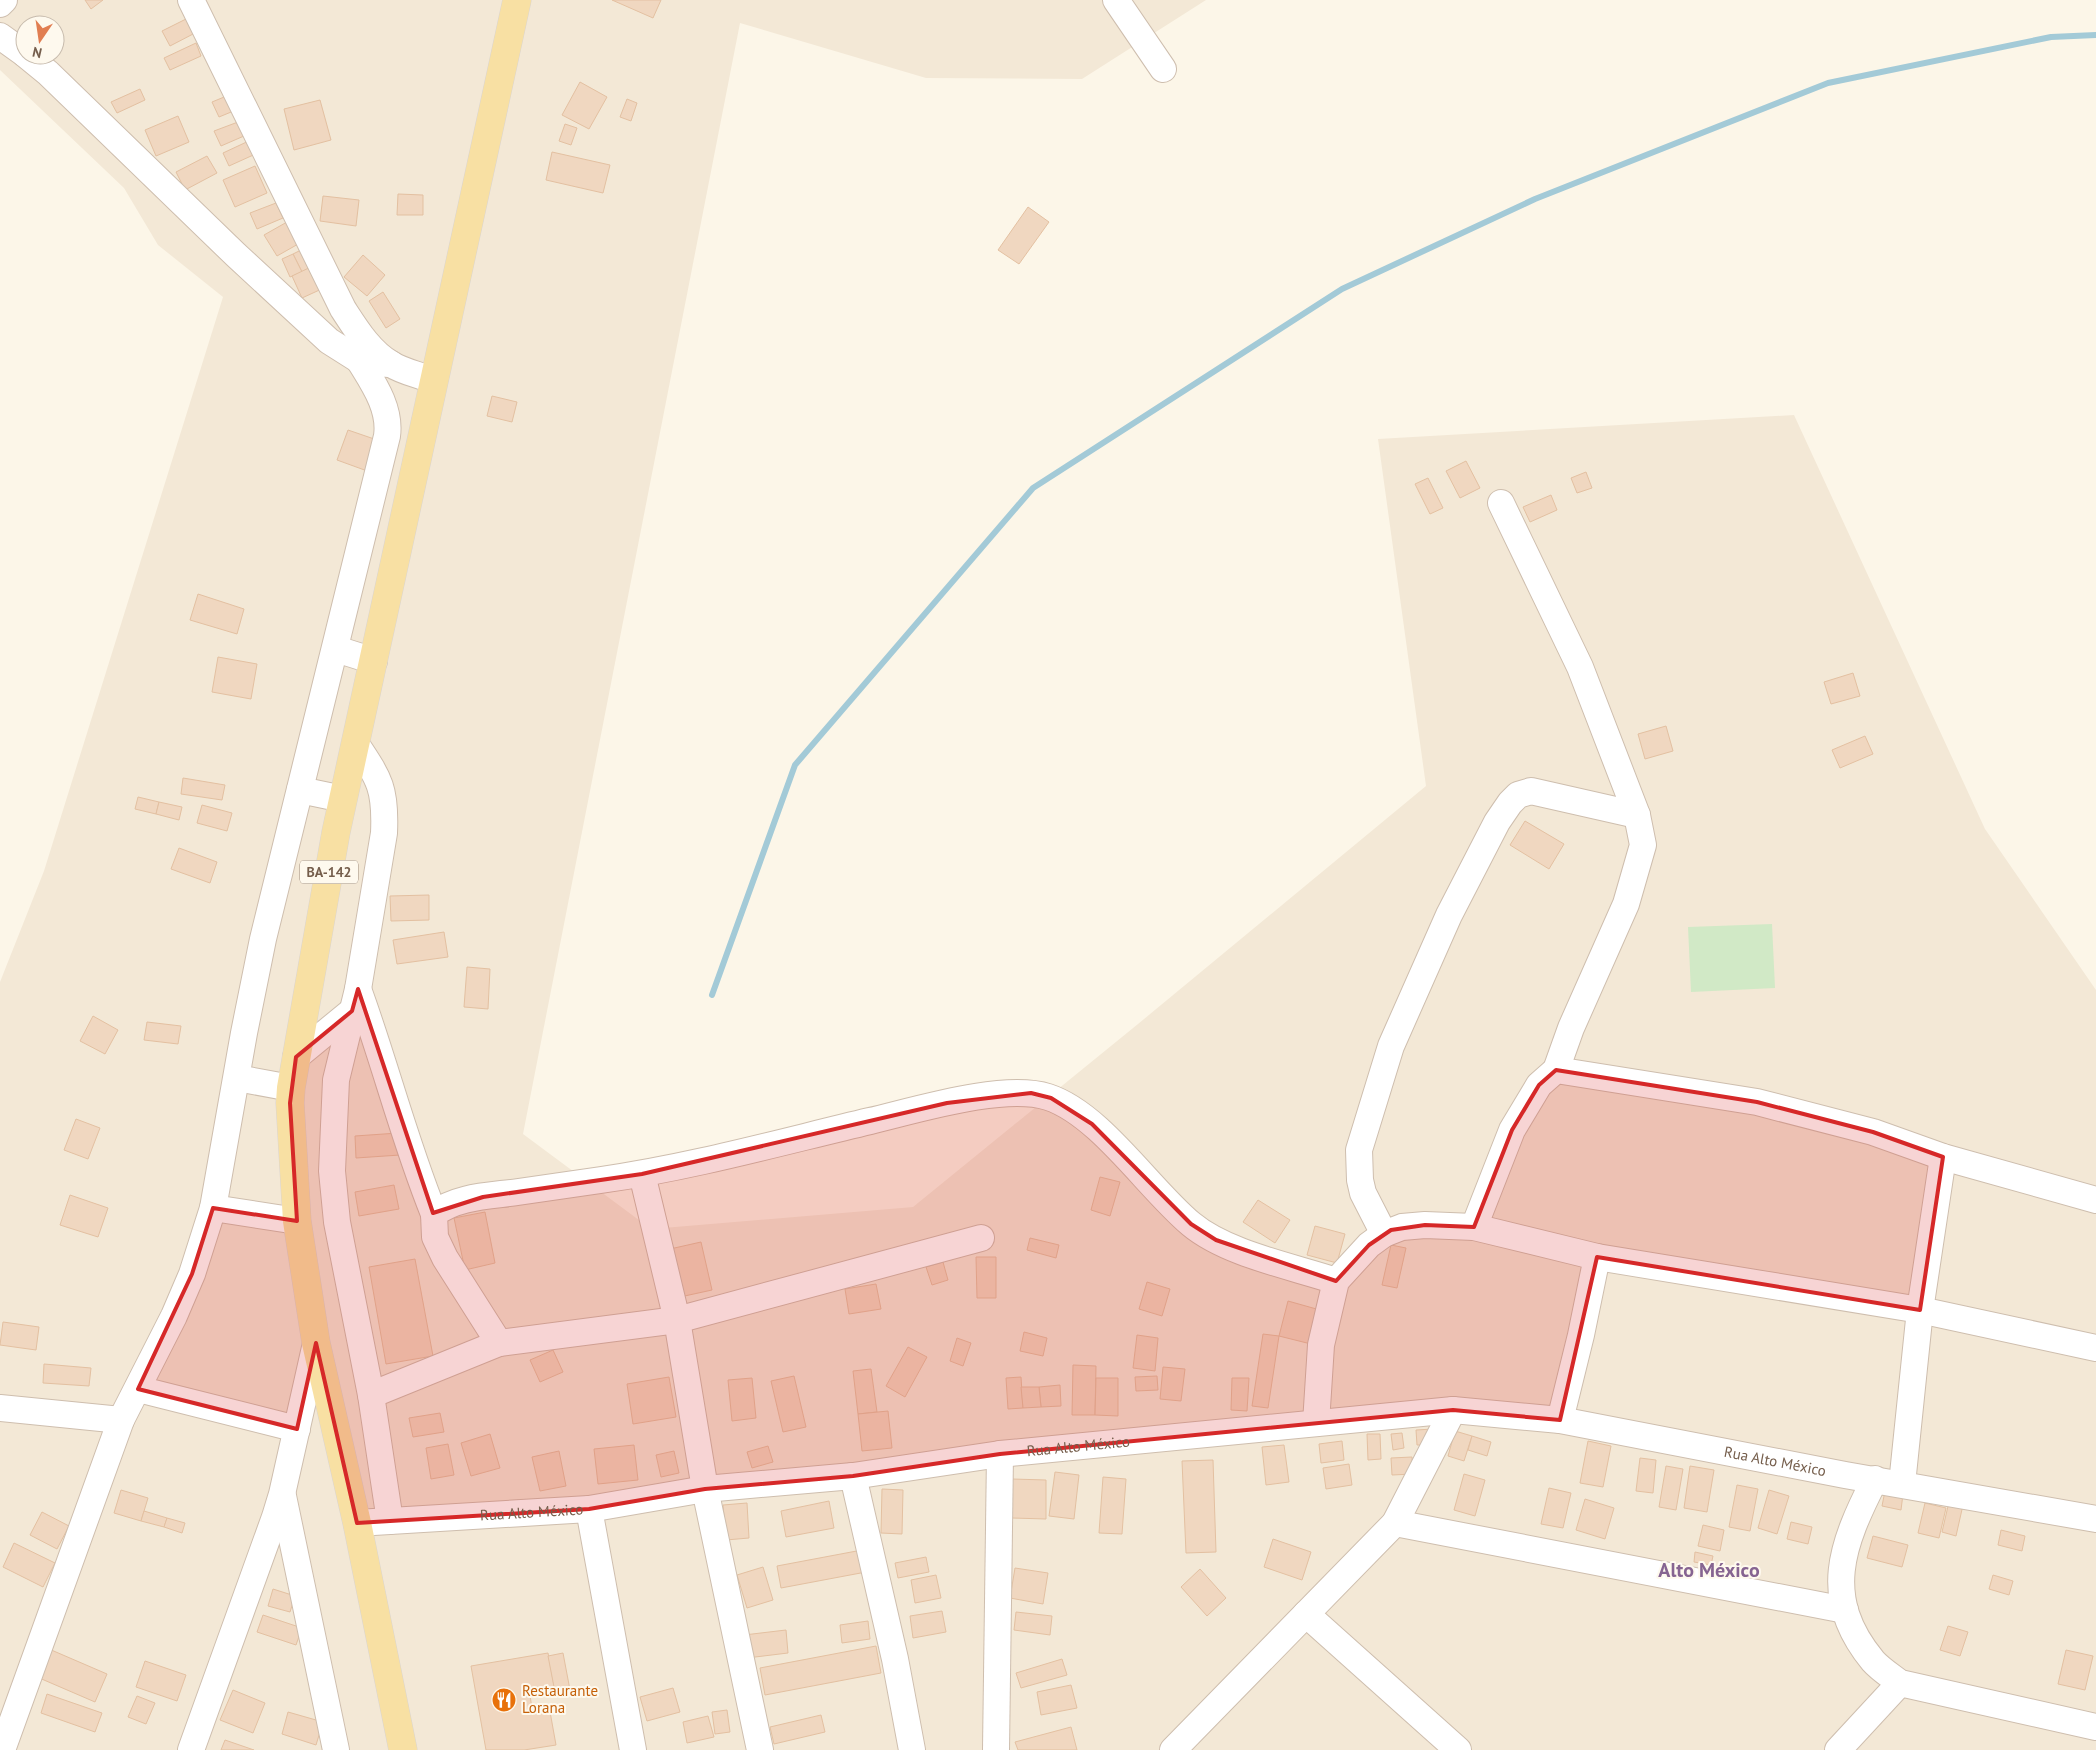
<svg xmlns="http://www.w3.org/2000/svg" width="2096" height="1750" viewBox="0 0 2096 1750" font-family="'PT Sans',sans-serif">
	<style>
		.residential { fill: #f3e8d6; fill-rule: evenodd }
		.pitch { fill: #d1e9c6 }
		.lines { fill: none; stroke-linecap: round; stroke-linejoin: round }
		.stream { stroke: #a3cad7; stroke-width: 6 }
		.building { fill: #f0d7c0; stroke: #e3c0a1 }
		.minor-casing { stroke: #cebeae; stroke-width: 28 }
		.major-casing { stroke: #dbd5d0; stroke-width: 29 }
		.minor { stroke: #fff; stroke-width: 26 }
		.major { stroke: #f8e0a3; stroke-width: 28 }
		.marked { fill: #d62828; fill-opacity: 0.2; stroke: #d62828; stroke-width: 4; stroke-linejoin: round }
		.labels { text-anchor: middle; stroke-width: 4; stroke-linejoin: round; paint-order: stroke }
		.shield { fill: #fef9ee; stroke: #9e8c7d; stroke-width: 1 }
		.shield-label { font-size: 14px; font-weight: bold; fill: #755e4c }
		.street-label { font-size: 15px; fill: #755e4c; stroke: #fef9ee }
		.food-label { font-size: 15px; fill: #c56008; stroke: #fef9ee; text-anchor: start }
		.district-label { font-size: 20px; font-weight: bold; fill: #866491; stroke: #fef9ee }
	</style>
	<rect width="100%" height="100%" fill="#fcf6e8"/>
	<path class="residential" d="M0,0h1206l-124,79 -156,-1 -186,-55 -217,1111 128,95 262,-22 225,-183 288,-238 -48,-347 416,-24 191,414 111,161v760h-2096v-768l44,-111 179,-574 -65,-52 -34,-57 -124,-118zM25,25h30v30h-30z"/>
	<path class="pitch" d="M1772,924l3,64 -84,4 -3,-65z"/>
	<g class="lines">
		<path class="stream" d="M712,995l83,-230 238,-277 309,-199 193,-90 293,-116 223,-46 45,-2"/>
	</g>
	<g class="building">
		<path d="M85,0h18l-12,9z"/>
		<path d="M612,0h49l-8,18z"/>
		<path d="M188,18l7,15 -25,13 -8,-15z"/>
		<path d="M196,43l5,13 -31,14 -6,-12z"/>
		<path d="M580,82l27,15 -18,32 -27,-14z"/>
		<path d="M140,89l5,11 -28,13 -6,-11z"/>
		<path d="M229,95l7,15 -17,7 -7,-15z"/>
		<path d="M627,99l10,4 -6,18 -11,-4z"/>
		<path d="M320,100l11,40 -37,10 -10,-41z"/>
		<path d="M178,116l11,26 -33,14 -11,-26z"/>
		<path d="M238,122l6,14 -23,10 -7,-15z"/>
		<path d="M565,124l12,4 -6,17 -12,-4z"/>
		<path d="M253,139l7,13 -31,14 -6,-13z"/>
		<path d="M552,152l58,13 -7,28 -57,-13z"/>
		<path d="M207,156l10,17 -32,17 -9,-18z"/>
		<path d="M255,166l12,27 -32,14 -12,-27z"/>
		<path d="M398,194l25,1v20h-26z"/>
		<path d="M323,196l36,4 -3,26 -36,-5z"/>
		<path d="M276,203l7,15 -26,11 -7,-16z"/>
		<path d="M1028,207l21,15 -30,42 -21,-14z"/>
		<path d="M287,222l13,21 -23,13 -13,-21z"/>
		<path d="M307,247l8,18 -13,7 -9,-18z"/>
		<path d="M293,254l9,18 -12,5 -8,-18z"/>
		<path d="M363,255l22,20 -18,21 -23,-19z"/>
		<path d="M315,265l11,22 -24,11 -10,-22z"/>
		<path d="M383,292l17,27 -14,9 -17,-27z"/>
		<path d="M492,396l25,6 -5,20 -25,-6z"/>
		<path d="M348,430l32,11 -10,31 -33,-12z"/>
		<path d="M1466,461l14,27 -20,10 -14,-27z"/>
		<path d="M1586,472l6,16 -15,5 -6,-15z"/>
		<path d="M1428,478l15,30 -13,6 -15,-30z"/>
		<path d="M1551,495l6,15 -27,12 -7,-15z"/>
		<path d="M198,594l46,15 -7,25 -47,-14z"/>
		<path d="M218,657l39,7 -6,35 -39,-7z"/>
		<path d="M1853,673l7,23 -29,8 -7,-22z"/>
		<path d="M1666,726l7,25 -28,8 -7,-25z"/>
		<path d="M1865,736l8,18 -33,14 -8,-18z"/>
		<path d="M183,778l42,7 -3,15 -41,-6z"/>
		<path d="M138,797l21,5 -3,12 -21,-5z"/>
		<path d="M159,802l23,5 -3,13 -23,-6z"/>
		<path d="M202,805l30,8 -5,18 -30,-8z"/>
		<path d="M1525,821l39,23 -15,25 -39,-24z"/>
		<path d="M179,848l38,14 -7,21 -39,-14z"/>
		<path d="M429,895v25l-38,1 -1,-25z"/>
		<path d="M444,932l4,25 -51,7 -4,-24z"/>
		<path d="M467,967l23,2 -2,40 -24,-2z"/>
		<path d="M93,1016l25,14 -13,24 -25,-13z"/>
		<path d="M147,1022l34,4 -3,18 -34,-4z"/>
		<path d="M76,1119l24,9 -12,31 -24,-9z"/>
		<path d="M398,1133l2,22 -44,3 -1,-22z"/>
		<path d="M1100,1177l20,5 -10,34 -19,-6z"/>
		<path d="M394,1185l5,24 -40,7 -4,-24z"/>
		<path d="M70,1195l38,13 -10,29 -38,-12z"/>
		<path d="M1258,1200l32,20 -15,23 -32,-21z"/>
		<path d="M485,1212l10,51 -30,7 -11,-52z"/>
		<path d="M1315,1226l30,8 -8,29 -30,-8z"/>
		<path d="M1030,1238l29,7 -3,13 -29,-8z"/>
		<path d="M701,1242l11,48 -32,7 -10,-48z"/>
		<path d="M1391,1245l15,3 -9,40 -15,-3z"/>
		<path d="M976,1257h20v41h-19z"/>
		<path d="M415,1259l18,97 -47,8 -17,-97z"/>
		<path d="M943,1262l5,18 -16,5 -6,-18z"/>
		<path d="M1147,1282l23,7 -8,27 -23,-7z"/>
		<path d="M876,1284l5,25 -32,5 -4,-25z"/>
		<path d="M1288,1301l32,9 -9,34 -32,-8z"/>
		<path d="M3,1322l36,5 -3,23 -36,-5z"/>
		<path d="M1024,1332l23,6 -4,18 -23,-5z"/>
		<path d="M1263,1334l16,2 -11,72 -16,-2z"/>
		<path d="M1137,1335l21,3 -3,33 -22,-3z"/>
		<path d="M957,1338l14,5 -8,23 -13,-5z"/>
		<path d="M908,1347l19,10 -22,40 -19,-11z"/>
		<path d="M553,1350l10,22 -23,10 -10,-22z"/>
		<path d="M44,1364l47,4 -2,18 -46,-3z"/>
		<path d="M1073,1365l23,1 -1,49h-23z"/>
		<path d="M1163,1367l22,2 -4,32 -21,-2z"/>
		<path d="M871,1369l6,43 -19,2 -5,-43z"/>
		<path d="M794,1376l12,51 -23,5 -12,-51z"/>
		<path d="M1157,1376l1,14 -22,1 -1,-14z"/>
		<path d="M669,1377l7,40 -43,7 -6,-40z"/>
		<path d="M1021,1377l2,31 -15,1 -2,-31z"/>
		<path d="M752,1378l4,40 -24,3 -4,-41z"/>
		<path d="M1096,1378h22v38l-23,-1z"/>
		<path d="M1232,1378h17l-2,33 -16,-1z"/>
		<path d="M1060,1385l1,21 -20,1 -2,-20z"/>
		<path d="M1021,1387h18l2,20 -18,1z"/>
		<path d="M888,1411l4,37 -30,3 -4,-37z"/>
		<path d="M440,1413l4,19 -31,5 -4,-19z"/>
		<path d="M1433,1429l1,16h-17l-1,-15z"/>
		<path d="M1455,1431l17,5 -8,25 -16,-5z"/>
		<path d="M1402,1433l2,15 -11,2 -2,-16z"/>
		<path d="M490,1434l10,34 -29,8 -10,-33z"/>
		<path d="M1367,1434h13l1,25 -13,1z"/>
		<path d="M1472,1436l19,6 -4,14 -19,-6z"/>
		<path d="M1342,1441l2,19 -23,3 -2,-19z"/>
		<path d="M1588,1441l23,5 -8,41 -23,-4z"/>
		<path d="M448,1444l6,31 -23,4 -5,-31z"/>
		<path d="M634,1445l4,35 -40,4 -4,-35z"/>
		<path d="M1284,1445l5,37 -23,3 -4,-38z"/>
		<path d="M768,1446l5,16 -21,6 -5,-16z"/>
		<path d="M559,1451l7,35 -26,5 -8,-34z"/>
		<path d="M674,1451l5,22 -18,4 -5,-22z"/>
		<path d="M1412,1457l1,17 -21,1 -1,-17z"/>
		<path d="M1640,1458l16,2 -3,33 -17,-2z"/>
		<path d="M1213,1460l3,92 -30,1 -4,-92z"/>
		<path d="M1349,1464l3,21 -26,4 -3,-21z"/>
		<path d="M1666,1466l17,3 -7,41 -17,-3z"/>
		<path d="M1690,1466l24,4 -7,42 -23,-4z"/>
		<path d="M1055,1472l24,3 -5,44 -25,-3z"/>
		<path d="M1464,1474l21,6 -10,36 -21,-6z"/>
		<path d="M1103,1477l23,2 -4,55 -23,-1z"/>
		<path d="M1012,1479l34,1v39l-34,-1z"/>
		<path d="M1737,1485l21,4 -8,42 -21,-4z"/>
		<path d="M1549,1488l22,5 -8,35 -22,-4z"/>
		<path d="M882,1489l21,1 -1,44 -21,-1z"/>
		<path d="M121,1490l27,8 -7,23 -27,-8z"/>
		<path d="M1769,1490l20,6 -12,38 -19,-6z"/>
		<path d="M1885,1491l18,3 -2,16 -19,-4z"/>
		<path d="M1585,1499l29,9 -9,31 -29,-9z"/>
		<path d="M829,1501l5,27 -48,9 -5,-26z"/>
		<path d="M1949,1502l14,3 -7,31 -14,-4z"/>
		<path d="M747,1503l2,35 -23,2 -3,-35z"/>
		<path d="M1925,1503l21,5 -7,30 -21,-5z"/>
		<path d="M144,1511l23,7 -3,9 -23,-6z"/>
		<path d="M42,1512l27,14 -12,23 -27,-14z"/>
		<path d="M167,1518l18,5 -3,10 -18,-6z"/>
		<path d="M1791,1522l21,5 -4,17 -21,-5z"/>
		<path d="M1703,1525l21,5 -4,21 -22,-5z"/>
		<path d="M2001,1530l24,6 -3,15 -24,-6z"/>
		<path d="M1873,1536l35,9 -6,22 -35,-9z"/>
		<path d="M1273,1539l38,13 -9,28 -38,-13z"/>
		<path d="M14,1543l41,20 -12,24 -40,-20z"/>
		<path d="M862,1550l4,22 -85,16 -4,-22z"/>
		<path d="M1695,1552l18,4 -2,9 -17,-3z"/>
		<path d="M926,1557l3,15 -31,6 -3,-15z"/>
		<path d="M763,1567l10,33 -26,8 -10,-33z"/>
		<path d="M1015,1568l33,5 -5,31 -33,-6z"/>
		<path d="M1200,1569l26,29 -19,18 -26,-29z"/>
		<path d="M936,1575l5,23 -26,5 -4,-23z"/>
		<path d="M1993,1575l20,6 -4,14 -20,-6z"/>
		<path d="M273,1589l22,7 -5,16 -22,-6z"/>
		<path d="M942,1611l4,21 -33,6 -3,-22z"/>
		<path d="M1016,1612l36,4 -2,19 -36,-5z"/>
		<path d="M263,1615l39,13 -6,17 -39,-13z"/>
		<path d="M868,1621l2,18 -28,4 -2,-18z"/>
		<path d="M1948,1626l20,6 -8,24 -20,-6z"/>
		<path d="M786,1630l2,23 -41,5 -3,-23z"/>
		<path d="M876,1646l5,27 -116,22 -5,-27z"/>
		<path d="M49,1649l58,25 -12,28 -58,-25z"/>
		<path d="M2066,1650l27,6 -8,34 -27,-6z"/>
		<path d="M548,1653l7,38 -25,4 2,14 17,-3 7,39 -32,5h-38l-15,-84z"/>
		<path d="M563,1653l7,37 -15,2 -7,-36z"/>
		<path d="M1062,1659l5,16 -46,13 -5,-15z"/>
		<path d="M145,1661l41,14 -9,26 -41,-14z"/>
		<path d="M1071,1685l6,23 -36,7 -4,-23z"/>
		<path d="M673,1688l7,24 -33,9 -7,-24z"/>
		<path d="M233,1690l32,13 -12,30 -33,-13z"/>
		<path d="M47,1694l55,19 -7,19 -54,-19z"/>
		<path d="M137,1696l18,7 -9,21 -18,-7z"/>
		<path d="M727,1710l3,22 -15,2 -3,-22z"/>
		<path d="M288,1712l35,10 -7,23 -34,-11z"/>
		<path d="M821,1715l4,17 -51,12 -4,-17z"/>
		<path d="M708,1716l6,21 -27,6 -4,-21z"/>
		<path d="M1071,1727l6,23h-59l-3,-8z"/>
		<path d="M225,1740l29,10h-33z"/>
	</g>
	<g class="lines">
		<defs>
			<g id="minor">
				<path d="M191,0l152,309c13,20 27,43 48,55 12,8 30,11 43,17"/>
				<path d="M1116,0l47,69"/>
				<path d="M0,4l4,-4"/>
				<path d="M0,36l25,18"/>
				<path d="M26,55l22,18 188,182 93,86 30,19 8,3 24,1"/>
				<path d="M1501,503l79,164 57,148 6,30 -17,59 -55,124 -15,42"/>
				<path d="M336,649l38,12"/>
				<path d="M356,744c24,36 30,45 28,89l-26,156 -22,91 -4,91 5,51 34,173 19,126"/>
				<path d="M300,790l43,9"/>
				<path d="M358,989c27,74 46,151 76,225"/>
				<path d="M296,1057l56,-46"/>
				<path d="M237,1078l54,10"/>
				<path d="M642,1174l35,146 28,169 55,261"/>
				<path d="M213,1208l31,-175 19,-94 124,-503c4,-28 -14,-53 -28,-76"/>
				<path d="M1474,1227l38,-97 27,-45 17,-15 201,32 116,30 70,25 153,43"/>
				<path d="M1384,1234l-21,-41 -3,-13 -1,-30 32,-104 58,-131 48,-93 13,-19 8,-8 13,-4 106,24"/>
				<path d="M499,1343l-54,-85 -10,-21 -1,-23c23,-18 56,-18 84,-22 28,-4 55,-8 83,-12 91,-13 180,-38 269,-59 47,-11 133,-38 178,-24 52,17 100,91 143,127 36,30 100,42 145,57"/>
				<path d="M138,1389l159,40"/>
				<path d="M371,1395l128,-52 178,-23 304,-82"/>
				<path d="M0,1408l121,12"/>
				<path d="M1560,1420l21,-85 16,-78"/>
				<path d="M1316,1423l5,-78 15,-64 33,-36 15,-11 18,-7 23,-2 49,2 123,30 323,53 176,38"/>
				<path d="M853,1476l42,183 17,91"/>
				<path d="M1875,1479c-33,65 -55,118 -2,182 7,8 18,15 27,22l196,44"/>
				<path d="M1902,1484l18,-174 23,-153"/>
				<path d="M283,1496l53,254"/>
				<path d="M589,1509l44,241"/>
				<path id="s1" d="M357,1523l232,-14 116,-20 148,-13 147,-22 453,-44 107,10 285,55 251,44"/>
				<path d="M1395,1523l450,87"/>
				<path d="M1306,1614l152,136"/>
				<path d="M2,1750l119,-330 53,-104 18,-42 21,-66 84,13"/>
				<path d="M191,1750l84,-233 7,-23 34,-151"/>
				<path d="M996,1750l4,-296"/>
				<path d="M1173,1750l222,-227 58,-113"/>
				<path d="M1838,1750l62,-67"/>
			</g>
			<path id="major" d="M403,1750l-46,-227 -41,-180 -19,-122 -7,-118 1,-15 45,-256 181,-832"/>
		</defs>
		<use href="#minor" class="minor-casing"/>
		<use href="#major" class="major-casing"/>
		<use href="#minor" class="minor"/>
		<use href="#major" class="major"/>
	</g>
	<path class="marked" d="M358,989l75,224 50,-16 159,-23 305,-71 84,-10 20,5 41,26 99,100 25,16 120,41 33,-36 22,-15 34,-5 49,2 38,-97 27,-45 17,-15 201,32 116,30 70,25 -23,153 -323,-53 -37,163 -107,-10 -453,44 -147,22 -148,13 -116,20 -232,14 -41,-180 -19,86 -159,-40 54,-115 21,-66 84,13 -7,-118 6,-46 56,-46z"/>
	<defs>
		<symbol id="restaurant-disc" viewBox="-11 -11 22 22"><circle r="9.5" fill="#e8710a" stroke="#fef9ee"/><path d="M-5-6h1v4h1v-4h1v4h1v-4h1v5L-1.5 .5V6h-2V.5L-5-1ZM5-6V6H3V1.5H1.5Q1.5-4 5-6Z" fill="#fff"/></symbol>
	</defs>
	<g fill-rule="evenodd">
		<use href="#restaurant-disc" x="490" y="1686" width="28" height="28"/>
	</g>
	<g class="labels">
		<rect class="shield" x="300" y="860.5" width="58" height="23" rx="4"/>
		<g class="shield-label">
			<text x="329" y="877">BA-142</text>
		</g>
		<g class="street-label">
			<text dy="5" stroke="none"><textPath href="#s1" startOffset="726">Rua Alto México</textPath></text>
			<text dy="5" stroke="none"><textPath href="#s1" startOffset="1429">Rua Alto México</textPath></text>
			<text dy="5" stroke="none"><textPath href="#s1" startOffset="175">Rua Alto México</textPath></text>
		</g>
		<g class="food-label">
			<text x="522" y="1696">Restaurante<tspan x="522" dy="17">Lorana</tspan></text>
		</g>
		<g class="district-label">
			<text x="1709" y="1577">Alto México</text>
		</g>
	</g>
	<g transform="translate(40 40) rotate(193)"><circle r="24" fill="#fef9ee" stroke="#c7bbad"/>
	<path d="M0-4L9 19L0 12L-9 19Z" fill="#e17e51"/>
	<text y="-8" font-size="14" font-weight="bold" text-anchor="middle" fill="#755e4c">N</text>
	</g>
</svg>
